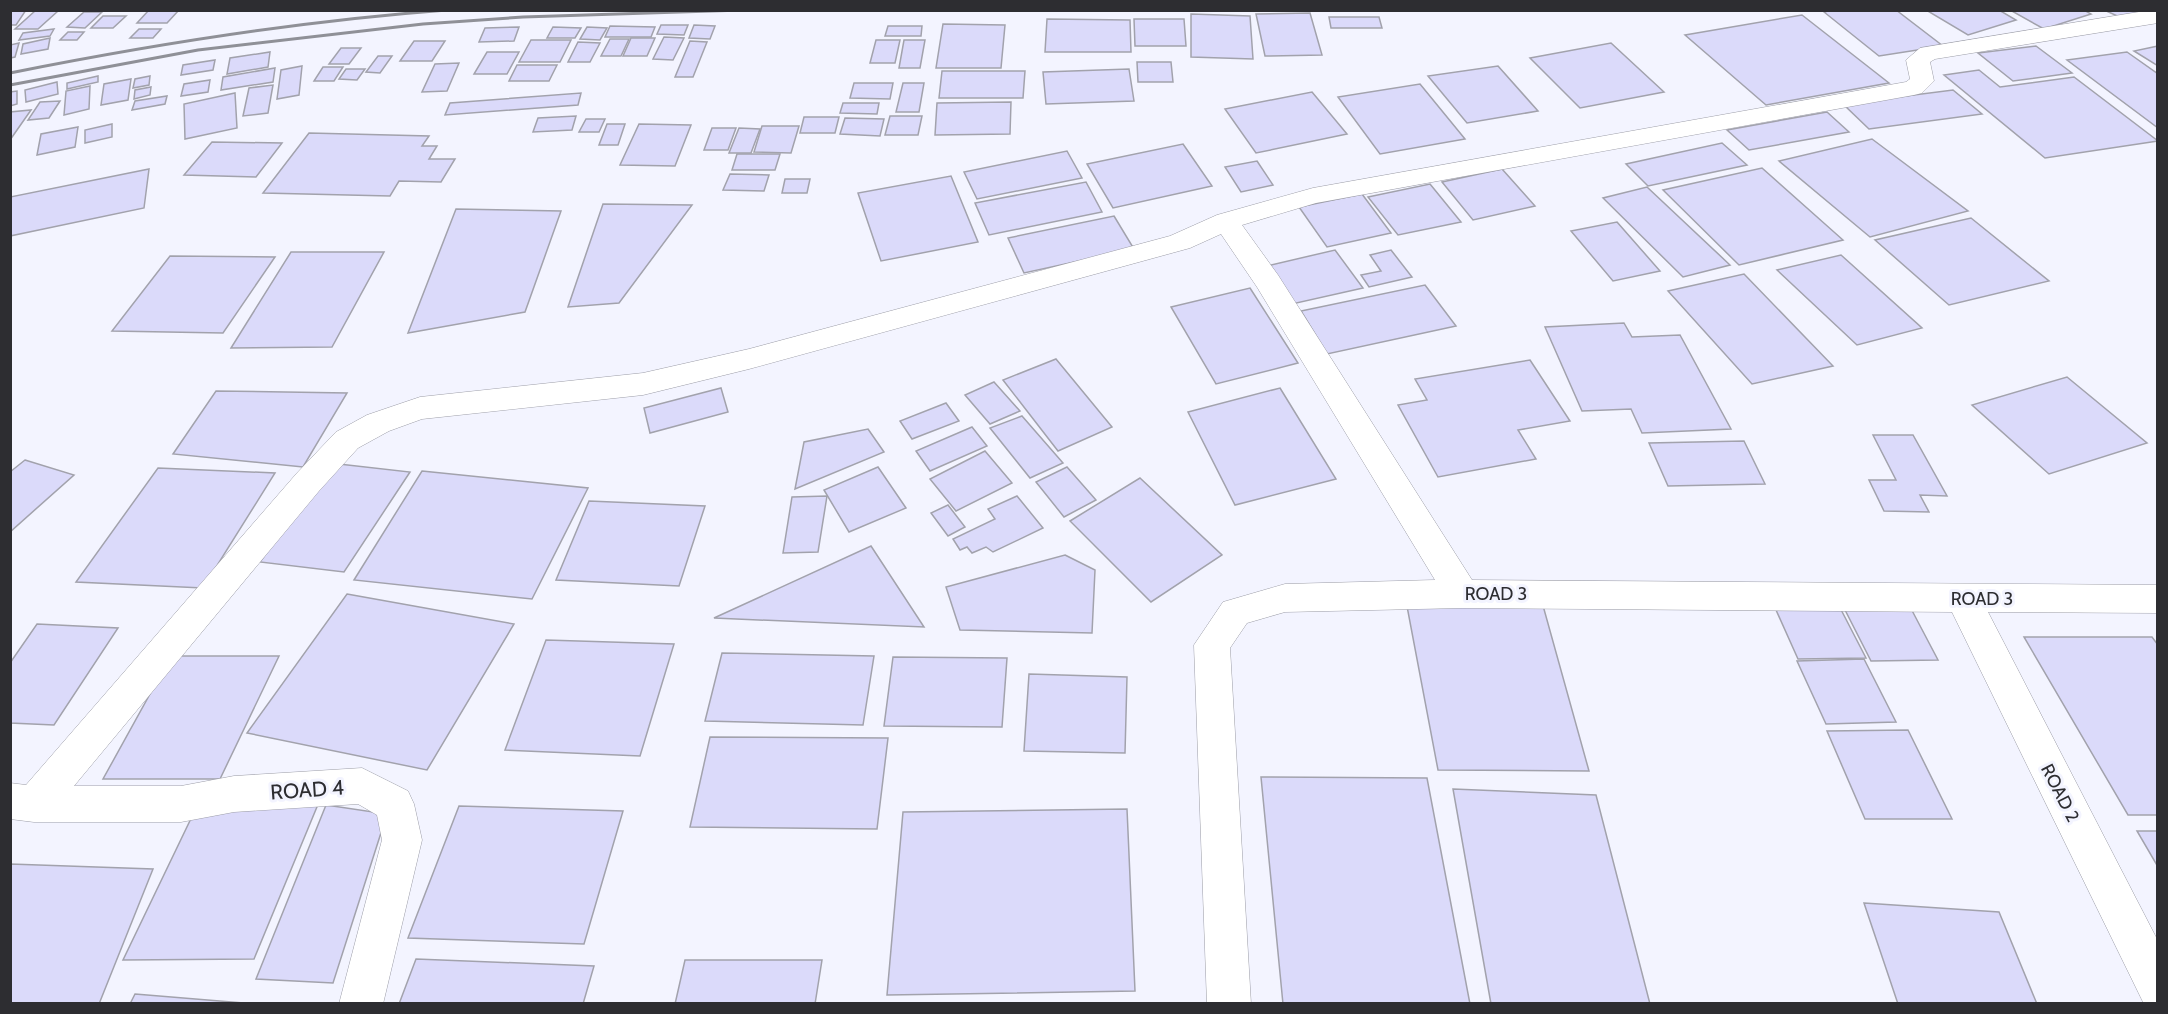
<svg xmlns="http://www.w3.org/2000/svg" width="2168" height="1014" viewBox="0 0 2168 1014" font-family="Cabin,sans-serif">
	<style>
		.building { fill: #dbdafa; stroke: #a2a2ac; stroke-width: 1.5 }
		.lines { fill: none; stroke-linecap: round; stroke-linejoin: round }
		.minor-casing { stroke: #9c9da7; stroke-width: 1 }
		.minor { fill: #fff; fill-rule: evenodd }
		.rail { stroke: #8f9097; stroke-width: 3 }
		.labels { text-anchor: middle; stroke-width: 6; stroke-linejoin: round; paint-order: stroke }
		.street-label { font-size: 18px; fill: #2d2d31; stroke: #f3f4ff }
		.near-street-label { font-size: 21px; fill: #2d2d31; stroke: #f3f4ff }
	</style>
	<rect width="100%" height="100%" fill="#f3f4ff"/>
	<g class="building">
		<path d="M10,10h16l-10,15h-6z"/>
		<path d="M149,10h30l-12,13h-30z"/>
		<path d="M1833,10h63l47,36 -64,10 -55,-44z"/>
		<path d="M1926,10h73l17,10 -48,15z"/>
		<path d="M2010,10h74l7,4 -47,15z"/>
		<path d="M2104,10h38l-18,9z"/>
		<path d="M35,11h23l-20,18h-23z"/>
		<path d="M84,12h18l-17,16 -18,-1z"/>
		<path d="M1310,13l12,42 -57,1 -9,-42z"/>
		<path d="M1191,14l59,2 3,43 -62,-2z"/>
		<path d="M1802,15l87,68 -123,22 -81,-70z"/>
		<path d="M103,16h23l-13,12h-22z"/>
		<path d="M1329,17h50l3,11h-51z"/>
		<path d="M1047,19l83,1 1,32h-86z"/>
		<path d="M1134,19h50l2,27h-51z"/>
		<path d="M943,24l62,1 -4,43h-65z"/>
		<path d="M661,25h27l-4,10 -27,-1z"/>
		<path d="M694,25l21,1 -5,13 -21,-1z"/>
		<path d="M610,26l45,1 -4,10h-46z"/>
		<path d="M888,26h34l-1,10h-36z"/>
		<path d="M519,27l-5,14 -35,1 6,-14z"/>
		<path d="M553,27l28,1 -6,10h-28z"/>
		<path d="M587,27l20,1 -7,12 -20,-1z"/>
		<path d="M54,29l-4,7 -31,4 4,-7z"/>
		<path d="M139,29h22l-8,9h-23z"/>
		<path d="M68,32h16l-7,8h-17z"/>
		<path d="M664,37l20,1 -11,22 -20,-1z"/>
		<path d="M50,38l-2,11 -27,5 2,-10z"/>
		<path d="M631,38h24l-8,18h-24z"/>
		<path d="M610,39h19l-8,17h-20z"/>
		<path d="M531,40h40l-11,22h-41z"/>
		<path d="M876,40h24l-5,23h-25z"/>
		<path d="M904,40h21l-5,28h-21z"/>
		<path d="M414,41h31l-13,20h-32z"/>
		<path d="M690,41l17,1 -14,35h-18z"/>
		<path d="M578,42l22,1 -10,19h-22z"/>
		<path d="M19,43l-4,14 -5,1v-13z"/>
		<path d="M1611,43l53,49 -84,16 -50,-50z"/>
		<path d="M2036,46l36,27 -59,8 -35,-28z"/>
		<path d="M2158,46v20l-24,-15z"/>
		<path d="M341,48h20l-12,16h-20z"/>
		<path d="M270,52l-2,15 -41,7 3,-16z"/>
		<path d="M487,52h32l-12,22h-33z"/>
		<path d="M2127,52l31,22v54l-91,-68z"/>
		<path d="M378,56h14l-12,17 -14,-1z"/>
		<path d="M215,60l-2,10 -32,5 2,-10z"/>
		<path d="M1137,62h34l2,20h-35z"/>
		<path d="M459,63l-12,28 -25,1 13,-28z"/>
		<path d="M517,65h40l-8,16h-40z"/>
		<path d="M302,66l-3,29 -22,4 4,-29z"/>
		<path d="M1498,66l40,45 -71,12 -39,-47z"/>
		<path d="M323,67h20l-9,14h-20z"/>
		<path d="M275,68l-2,14 -52,8 2,-13z"/>
		<path d="M346,69h19l-8,11 -18,-1z"/>
		<path d="M1129,69l5,32 -88,3 -3,-32z"/>
		<path d="M1979,70l21,17 74,-10 84,64 -113,17 -101,-83z"/>
		<path d="M942,71h83l-2,27h-84z"/>
		<path d="M98,76v6l-31,7v-6z"/>
		<path d="M150,76l-1,9 -16,3 2,-9z"/>
		<path d="M131,79l-3,21 -27,5 3,-21z"/>
		<path d="M210,80l-2,12 -27,4 3,-12z"/>
		<path d="M57,82l1,12 -32,8 -1,-12z"/>
		<path d="M854,83h39l-3,16 -40,-1z"/>
		<path d="M903,83h21l-5,29h-23z"/>
		<path d="M1420,84l45,55 -85,15 -42,-57z"/>
		<path d="M273,85l-5,28 -25,3 6,-28z"/>
		<path d="M90,86l-1,23 -25,6 2,-24z"/>
		<path d="M151,87l-1,8 -16,4 1,-9z"/>
		<path d="M1953,90l29,24 -113,15 -26,-25z"/>
		<path d="M17,91v13l-7,2v-14z"/>
		<path d="M1312,92l35,42 -91,19 -31,-44z"/>
		<path d="M235,93l2,35 -52,11 -1,-35z"/>
		<path d="M581,93l-3,12 -133,10 5,-12z"/>
		<path d="M167,96l-2,8 -33,6 3,-9z"/>
		<path d="M60,101l-11,17 -21,2 12,-18z"/>
		<path d="M1011,102l-1,32 -75,1 2,-32z"/>
		<path d="M843,103h36l-2,11 -37,-1z"/>
		<path d="M31,110l-21,30v-28z"/>
		<path d="M1827,112l22,20 -100,18 -22,-20z"/>
		<path d="M576,116l-4,14 -39,2 5,-14z"/>
		<path d="M890,116h32l-4,19h-33z"/>
		<path d="M804,117h35l-4,16h-35z"/>
		<path d="M845,118l39,1 -4,17 -40,-2z"/>
		<path d="M586,119h19l-6,13h-20z"/>
		<path d="M112,124v13l-27,6v-13z"/>
		<path d="M607,124h18l-7,21h-19z"/>
		<path d="M639,124l52,1 -16,41 -55,-1z"/>
		<path d="M762,126h37l-8,27 -37,-1z"/>
		<path d="M78,127l-3,20 -38,8 4,-21z"/>
		<path d="M712,128h24l-8,22h-24z"/>
		<path d="M739,128l21,1 -9,24h-22z"/>
		<path d="M309,133l120,3 -7,10h15l-8,13h26l-14,23 -42,-1 -9,15 -127,-3z"/>
		<path d="M1872,139l96,72 -98,26 -91,-76z"/>
		<path d="M212,142l70,1 -26,34 -72,-2z"/>
		<path d="M1722,143l25,22 -99,21 -22,-22z"/>
		<path d="M1183,144l29,42 -99,22 -26,-44z"/>
		<path d="M1067,151l15,27 -105,21 -13,-27z"/>
		<path d="M737,154h43l-5,16h-43z"/>
		<path d="M1257,161l16,24 -32,7 -16,-25z"/>
		<path d="M1762,168l81,72 -104,25 -76,-75z"/>
		<path d="M149,169l-5,39 -134,28v-39z"/>
		<path d="M1502,169l33,37 -62,14 -31,-38z"/>
		<path d="M730,174l39,1 -5,16 -41,-1z"/>
		<path d="M951,176l27,66 -97,19 -23,-68z"/>
		<path d="M785,179h25l-3,14h-25z"/>
		<path d="M1086,182l16,30 -113,23 -14,-32z"/>
		<path d="M1430,184l31,38 -63,13 -30,-38z"/>
		<path d="M1647,187l83,78 -47,12 -80,-79z"/>
		<path d="M1362,194l29,39 -64,14 -28,-40z"/>
		<path d="M603,204l89,1 -73,98 -51,4z"/>
		<path d="M456,209l105,2 -36,101 -117,21z"/>
		<path d="M1114,216l20,33 -110,24 -16,-35z"/>
		<path d="M1971,218l78,63 -100,24 -74,-65z"/>
		<path d="M1617,222l43,49 -47,10 -42,-50z"/>
		<path d="M1335,250l28,38 -71,16 -25,-38z"/>
		<path d="M1391,250l21,27 -43,10 -8,-12 20,-4 -11,-16z"/>
		<path d="M291,252h93l-52,95 -101,1z"/>
		<path d="M1841,255l81,73 -65,17 -80,-75z"/>
		<path d="M170,256l105,1 -52,76 -111,-2z"/>
		<path d="M1744,274l89,92 -81,18 -84,-93z"/>
		<path d="M1425,285l31,41 -129,28 -26,-43z"/>
		<path d="M1250,288l48,75 -82,21 -45,-77z"/>
		<path d="M1624,323l8,14 48,-2 51,94 -89,4 -11,-24 -49,2 -37,-84z"/>
		<path d="M1056,359l56,68 -54,24 -55,-71z"/>
		<path d="M1530,360l40,61 -52,9 18,29 -98,18 -40,-72 29,-5 -12,-21z"/>
		<path d="M2067,377l80,66 -98,31 -77,-69z"/>
		<path d="M994,382l26,29 -30,13 -25,-29z"/>
		<path d="M721,388l7,24 -78,21 -6,-25z"/>
		<path d="M1280,388l56,91 -101,26 -47,-93z"/>
		<path d="M216,391l131,2 -44,74 -130,-13z"/>
		<path d="M946,403l13,18 -47,18 -12,-18z"/>
		<path d="M1022,416l41,47 -33,15 -40,-50z"/>
		<path d="M972,427l15,19 -57,25 -14,-20z"/>
		<path d="M868,429l16,23 -89,37 9,-47z"/>
		<path d="M1873,435h40l34,61 -27,-1 9,17 -45,-1 -15,-31h27z"/>
		<path d="M1744,441l21,43 -97,2 -19,-43z"/>
		<path d="M985,451l27,32 -56,28 -26,-32z"/>
		<path d="M25,460l49,15 -64,57v-60z"/>
		<path d="M330,463l80,9 -66,100 -84,-10z"/>
		<path d="M878,467l28,41 -57,24 -25,-42z"/>
		<path d="M1067,467l29,33 -32,17 -28,-35z"/>
		<path d="M158,468l117,5 -72,115 -127,-6z"/>
		<path d="M422,471l166,17 -56,111 -178,-19z"/>
		<path d="M1140,478l82,77 -71,47 -81,-81z"/>
		<path d="M827,496l-9,56 -35,1 9,-56z"/>
		<path d="M1017,496l26,32 -50,24 -7,-5 -14,6 -5,-6 -7,3 -7,-11 42,-20 -7,-10z"/>
		<path d="M589,501l116,5 -26,80 -123,-6z"/>
		<path d="M948,505l17,22 -17,9 -17,-23z"/>
		<path d="M871,546l53,81 -210,-9z"/>
		<path d="M1065,555l30,15 -3,63 -132,-3 -14,-43z"/>
		<path d="M347,594l167,30 -87,146 -180,-37z"/>
		<path d="M1836,600l30,58 -68,1 -26,-58z"/>
		<path d="M1406,601l136,1 47,169 -151,-1z"/>
		<path d="M1907,601l31,59 -67,1 -30,-59z"/>
		<path d="M37,624l81,4 -64,97 -44,-2v-60z"/>
		<path d="M2024,637h128l6,8v170h-30z"/>
		<path d="M546,640l128,4 -34,112 -135,-6z"/>
		<path d="M722,653l152,3 -11,69 -158,-4z"/>
		<path d="M171,656h108l-59,123h-117z"/>
		<path d="M893,657l114,1 -5,69 -118,-1z"/>
		<path d="M1864,659l32,63 -70,2 -29,-63z"/>
		<path d="M1029,674l98,3 -2,76 -101,-2z"/>
		<path d="M1908,730l44,89h-87l-38,-88z"/>
		<path d="M710,737l178,1 -11,91 -187,-2z"/>
		<path d="M1261,777l166,1 43,226h-187z"/>
		<path d="M1453,789l143,6 54,209h-159z"/>
		<path d="M319,802l-65,157 -131,1 75,-156z"/>
		<path d="M326,805l61,9 -54,169 -77,-4z"/>
		<path d="M459,806l164,5 -39,133 -176,-6z"/>
		<path d="M1127,809l8,182 -248,4 16,-183z"/>
		<path d="M2137,831h21v36z"/>
		<path d="M10,864l143,5 -54,135h-89z"/>
		<path d="M1864,903l135,9 38,92h-139z"/>
		<path d="M416,959l178,7 -11,38h-184z"/>
		<path d="M685,960h137l-7,44h-140z"/>
		<path d="M135,994l121,10h-126z"/>
	</g>
	<g class="lines">
		<defs>
			<path id="minor" d="M2151,10h7v13l-223,36 -5,3 4,19 -12,12 -8,2 -598,108 -74,22 36,50 194,305 686,5v28l-170,-1 170,329v63l-15,-2 -191,-390 -490,-4 -177,4 -38,11 -17,25 21,356h-44l-13,-359 29,-43 62,-18 150,-4 -178,-293 -36,-53 -31,14 -441,121 -106,26 -221,24 -33,12 -31,17 -39,43 -245,295h107l53,-10 128,-8 46,23 6,13 8,36 -39,164h-44l43,-164 -5,-25 -19,-11 -124,8 -53,10h-147l-24,-3v-36l16,2 271,-312 39,-41 31,-17 53,-18 223,-24 106,-24 421,-113 47,-21 96,-27 593,-106 4,-3 -4,-19 14,-12z"/>
		</defs>
		<use href="#minor" class="minor-casing"/>
		<use href="#minor" class="minor"/>
		<g class="rail">
			<path d="M10,73c145,-29 290,-52 437,-63"/>
			<path d="M10,85l188,-35 225,-26 100,-7 220,-7"/>
		</g>
	</g>
	<g class="labels">
		<g class="street-label">
			<text x="1496" y="600">ROAD 3</text>
			<text x="1982" y="605">ROAD 3</text>
			<text transform="translate(2060 793) rotate(63)" y="6">ROAD 2</text>
		</g>
		<g class="near-street-label">
			<text transform="translate(307 790) rotate(-4)" y="7">ROAD 4</text>
		</g>
	</g>
	<rect width="2168" height="1014" fill="none" stroke="#2d2d31" stroke-width="24"/>
</svg>
